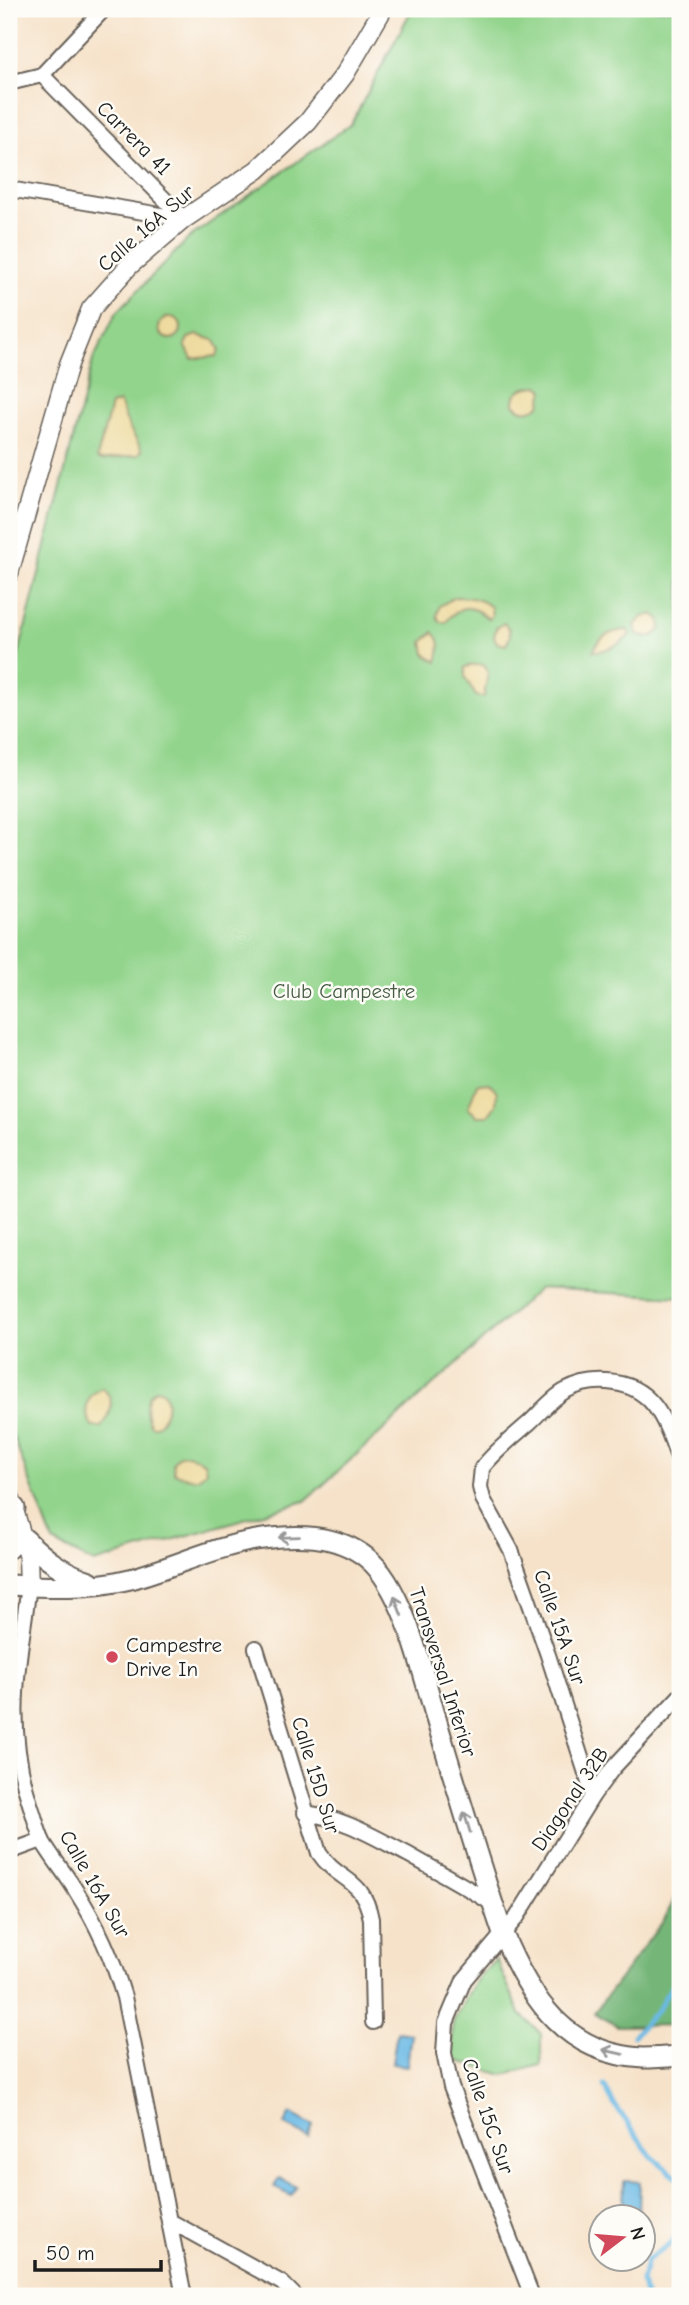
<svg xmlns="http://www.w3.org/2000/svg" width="689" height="2305" viewBox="0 0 689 2305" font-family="'Comic Neue',sans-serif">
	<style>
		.green { fill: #92d48c; stroke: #577854; stroke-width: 2 }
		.forest { fill: #75b678; stroke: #48694a; stroke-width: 2 }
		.sand { fill: #eeda9e; stroke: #857b5d; stroke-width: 2 }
		.water { fill: #6abae5; stroke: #436b80; stroke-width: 2 }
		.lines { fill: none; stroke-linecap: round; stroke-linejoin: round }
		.stream { stroke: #6abae5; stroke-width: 5 }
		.minor-casing { stroke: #686159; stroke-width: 18 }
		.tertiary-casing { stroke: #686159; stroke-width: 21 }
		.secondary-casing { stroke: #686159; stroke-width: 23 }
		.minor { stroke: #fff; stroke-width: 14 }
		.tertiary { stroke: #fff; stroke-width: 18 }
		.secondary { stroke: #fff; stroke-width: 19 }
		.oneway { stroke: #999 }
		.poi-dot { fill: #d1495b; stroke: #fdfcf7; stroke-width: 2.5 }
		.labels { text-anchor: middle; stroke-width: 5; stroke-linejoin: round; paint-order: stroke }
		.street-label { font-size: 21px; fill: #1c1c1c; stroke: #fdfcf7 }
		.park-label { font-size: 21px; fill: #455c43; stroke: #fdfcf7 }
		.poi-label { font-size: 21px; fill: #1c1c1c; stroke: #fdfcf7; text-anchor: start }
	</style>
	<rect width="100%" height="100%" fill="#fdfcf7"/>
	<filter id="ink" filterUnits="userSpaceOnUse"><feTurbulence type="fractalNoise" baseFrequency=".0143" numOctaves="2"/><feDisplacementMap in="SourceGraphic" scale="14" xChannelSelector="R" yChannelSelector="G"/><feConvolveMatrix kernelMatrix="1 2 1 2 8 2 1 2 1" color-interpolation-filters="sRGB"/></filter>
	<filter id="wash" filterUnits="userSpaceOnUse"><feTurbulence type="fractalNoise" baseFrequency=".00686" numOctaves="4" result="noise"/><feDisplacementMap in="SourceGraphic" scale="28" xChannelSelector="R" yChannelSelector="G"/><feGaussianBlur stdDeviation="1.57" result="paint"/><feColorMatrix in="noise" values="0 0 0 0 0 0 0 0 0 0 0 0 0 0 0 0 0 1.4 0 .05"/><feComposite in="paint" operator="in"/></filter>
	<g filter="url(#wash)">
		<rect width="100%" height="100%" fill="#f6e2c9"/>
		<g class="green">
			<path d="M412,9h268v1288l-141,-8 -234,212 -211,62 -41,-21 -44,-116v-734l84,-332 23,-47 74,-76 161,-113z"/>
			<path d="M496,1959l24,54 21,21v31l-38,10 -52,-16 2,-37 21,-39z"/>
		</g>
		<path class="forest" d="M680,1888v137l-62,1 -24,-13 70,-93z"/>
		<g class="sand">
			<circle cx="170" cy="328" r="11"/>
			<path d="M197,335l17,5 6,9 -3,7 -25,3 -7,-14 3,-7z"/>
			<path d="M539,386l5,4 -4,15c-9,7 -18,8 -26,-1 -1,-16 13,-17 25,-18z"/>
			<path d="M119,402l10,25 13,23 -4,5 -36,5 -5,-2 14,-53z"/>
			<path d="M455,597c16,0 23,1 36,10l1,9 -3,3c-18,-15 -28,-16 -43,3h-6l-3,-6 3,-10z"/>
			<path d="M653,614l7,5 1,10c-8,9 -12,9 -24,5l-2,-9 8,-8z"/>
			<path d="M504,623l5,6 1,8 -4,8 -9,-2 -3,-6 2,-9z"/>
			<path d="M628,630l2,5c-9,9 -24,17 -37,16 8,-16 18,-20 35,-21z"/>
			<path d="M433,632c10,9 7,18 4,30l-12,-8 -2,-12z"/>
			<path d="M473,665h11l4,7 -4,25 -8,-1 -11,-19v-10z"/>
			<path d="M490,1083l7,9 -1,13 -8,11h-11l-9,-8 9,-24z"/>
			<path d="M102,1388c14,10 10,27 -1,39h-9c-9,-16 -8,-31 10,-39z"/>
			<path d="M156,1389l7,2c7,12 3,27 -7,35h-5c-7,-12 -7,-29 5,-37z"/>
			<path d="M188,1454l16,8 2,8c-9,15 -18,6 -32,3l-1,-10 6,-8z"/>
		</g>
		<g class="water">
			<path d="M397,2032l14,2 -4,32 -15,-2z"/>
			<path d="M290,2113l23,13 -5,11 -24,-13z"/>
			<path d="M279,2178l17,9 -5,9 -17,-9z"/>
			<path d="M624,2181l16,1 -1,29 -16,-1z"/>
		</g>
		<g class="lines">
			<g class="stream">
				<path d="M633,2036l24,-26 23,-37"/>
				<path d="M604,2086l10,18 37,52 29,23"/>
				<path d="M645,2296l-3,-14 4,-21 25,-18 9,-13"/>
			</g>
		</g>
	</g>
	<g filter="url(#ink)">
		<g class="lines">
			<defs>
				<g id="minor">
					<path d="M42,75l142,144"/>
					<path d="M9,83l33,-8 62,-66"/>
					<path d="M9,189l175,30"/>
					<path d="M29,1586c-11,81 -25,141 2,221 4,11 7,25 12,35 10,17 23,32 33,49 21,33 37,68 48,106l60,299"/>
					<path d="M256,1648l63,205c20,30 44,23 52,66l2,103"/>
					<path d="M593,1795l-45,-140 -37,-105 -28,-51 -3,-12 2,-19c13,-17 31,-31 47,-45 11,-10 23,-25 36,-32 13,-7 28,-10 42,-9 49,3 59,42 73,81"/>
					<path d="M305,1813c39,5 69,24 104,42 28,16 57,31 84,49"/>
					<path d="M9,1852l33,-12"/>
					<path d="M170,2221l112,62 13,13"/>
					<path d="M532,2296l-81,-209 -7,-34 2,-30 18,-43 53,-63 76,-122 20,-27 67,-72"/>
				</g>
				<g id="tertiary">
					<path d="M9,573l60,-209 22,-55 38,-43 55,-47 73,-49 51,-48 37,-48 38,-65"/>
					<path d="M9,1493l19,64 1,29"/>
				</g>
				<g id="secondary">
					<path d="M25,1539c20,20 39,34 65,42"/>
					<path d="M9,1548l6,-40"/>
					<path d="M9,1585c39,2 82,4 121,-6 41,-11 84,-32 126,-39 38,-6 80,-7 111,18 39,31 58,126 73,174 20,67 40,135 63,202 27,65 63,120 140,124 12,0 25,-1 37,-2"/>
				</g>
			</defs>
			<use href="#minor" class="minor-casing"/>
			<use href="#tertiary" class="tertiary-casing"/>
			<use href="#secondary" class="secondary-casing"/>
			<use href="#minor" class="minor"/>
			<use href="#tertiary" class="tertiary"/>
			<use href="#secondary" class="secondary"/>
		</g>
		<defs><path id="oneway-shaft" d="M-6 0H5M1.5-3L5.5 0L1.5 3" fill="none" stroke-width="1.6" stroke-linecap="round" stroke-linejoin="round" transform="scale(1.75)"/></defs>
		<g class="oneway">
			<use href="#oneway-shaft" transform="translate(289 1537) rotate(178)"/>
			<use href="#oneway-shaft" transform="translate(398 1606) rotate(-111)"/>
			<use href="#oneway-shaft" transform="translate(467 1822) rotate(-107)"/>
			<use href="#oneway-shaft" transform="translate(613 2052) rotate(-167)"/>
		</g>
	</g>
	<circle class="poi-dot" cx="112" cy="1657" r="7"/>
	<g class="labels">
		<g class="street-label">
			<text transform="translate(134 138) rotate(45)" y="7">Carrera 41</text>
			<text transform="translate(146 228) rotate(-41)" y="7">Calle 16A Sur</text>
			<text transform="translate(560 1627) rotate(71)" y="7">Calle 15A Sur</text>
			<text transform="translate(443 1672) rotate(72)" y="7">Transversal Inferior</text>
			<text transform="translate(316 1775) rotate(73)" y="7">Calle 15D Sur</text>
			<text transform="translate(570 1799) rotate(-56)" y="7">Diagonal 32B</text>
			<text transform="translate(95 1884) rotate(60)" y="7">Calle 16A Sur</text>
			<text transform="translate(488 2116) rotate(71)" y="7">Calle 15C Sur</text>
		</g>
		<g class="park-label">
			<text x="344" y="998">Club Campestre</text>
		</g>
		<g class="poi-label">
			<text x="126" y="1652">Campestre<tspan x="126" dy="24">Drive In</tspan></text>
		</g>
	</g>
	<rect width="689" height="2305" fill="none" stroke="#fdfcf7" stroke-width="35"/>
	<g transform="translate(622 2238) rotate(74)"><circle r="33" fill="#fdfcf7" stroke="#a3a29f" stroke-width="2"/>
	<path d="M0-5L12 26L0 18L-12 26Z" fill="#d1495b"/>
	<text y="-10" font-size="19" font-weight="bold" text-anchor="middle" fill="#1c1c1c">N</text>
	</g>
	<path d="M35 2260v10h126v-10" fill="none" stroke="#1c1c1c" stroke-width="3.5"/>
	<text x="46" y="2260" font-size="21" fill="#1c1c1c" stroke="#fdfcf7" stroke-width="5" paint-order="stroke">50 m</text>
</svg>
